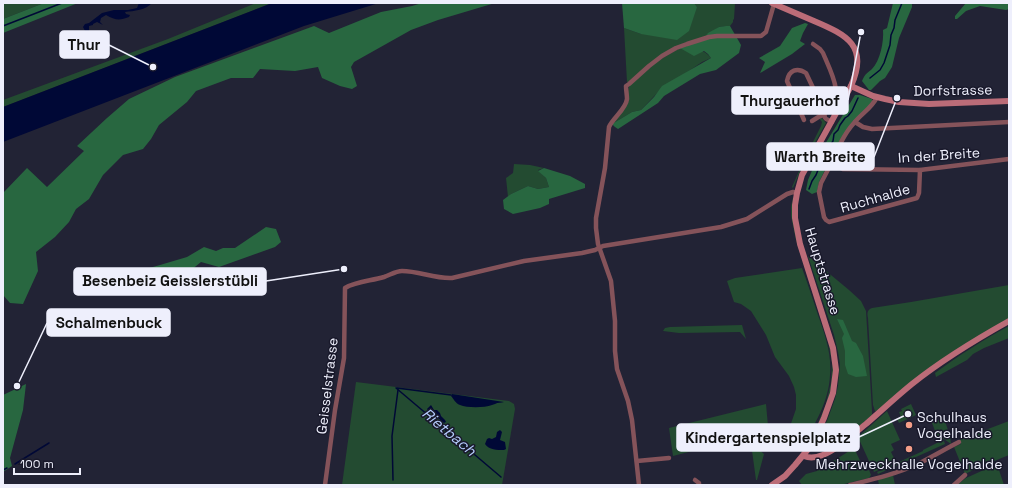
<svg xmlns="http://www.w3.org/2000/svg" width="1012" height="488" viewBox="0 0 1012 488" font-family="'Space Grotesk',sans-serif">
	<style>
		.green { fill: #234b31 }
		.forest { fill: #286740 }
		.water { fill: #000836 }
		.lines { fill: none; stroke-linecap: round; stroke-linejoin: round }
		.stream { stroke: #000836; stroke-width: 1.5 }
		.street { stroke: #85535a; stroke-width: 4.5 }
		.secondary { stroke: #bb6c78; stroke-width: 6 }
		.poi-dot { fill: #f49e88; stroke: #19192b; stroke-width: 1.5 }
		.labels { text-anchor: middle; stroke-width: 3; stroke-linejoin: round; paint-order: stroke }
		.street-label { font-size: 14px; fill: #eeeffc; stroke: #19192b }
		.poi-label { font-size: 14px; fill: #eeeffc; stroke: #19192b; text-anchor: start }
		.water-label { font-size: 15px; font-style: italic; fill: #b5cdfd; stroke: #19192b }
		.leader { fill: none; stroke: #eeeffc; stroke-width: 1.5 }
		.callout-dot { fill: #eeeffc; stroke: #19192b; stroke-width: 1.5 }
		.callout { fill: #eeeffc; stroke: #eeeffc; stroke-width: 1.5 }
		.callout-label { font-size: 15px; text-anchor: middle; font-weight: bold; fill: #111 }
	</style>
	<rect width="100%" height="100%" fill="#222335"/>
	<g class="green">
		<path d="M3,3h41l-41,16z"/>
		<path d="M256,3h16l-269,104v-7l165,-61z"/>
		<path d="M694,3h41l-1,16 -1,1v2l-3,4 -11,1 -14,10 -31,11 -46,34h-1l-3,-54 17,6 56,-27z"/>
		<path d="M680,48c11,1 24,0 31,10l-9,4 -44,30 -17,18 -9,2 -20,12 13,-16 4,-22 29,-25z"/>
		<path d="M821,117l5,6 -23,41 -10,24 -1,-1 12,-27 17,-34 1,-4 -3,-4z"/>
		<path d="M514,164l16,1 14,3 -6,2 8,8 3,9 -11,2 -10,-3 -17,8 -3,3 -2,-19 7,-5z"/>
		<path d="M793,196l-1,11 38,140c1,8 3,17 3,25 -1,27 -14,53 -28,75l13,-24 8,-19 5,-22 1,-20 -5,-25 -31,-97 -5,-24v-9z"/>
		<path d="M808,256l41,34 12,11 5,10 6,100v4l-25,22 -13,9 -15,5 -3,-1 -2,-4 13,-25 8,-22 3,-13 2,-22 -2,-12 -4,-17z"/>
		<path d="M802,268c6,16 11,32 16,47 7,20 14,39 12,60 -1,27 -16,51 -30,74l-14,-11 -17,8 -5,-5 -7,7 7,6 -7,26h-1l-6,-44 -77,20 -4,-28 97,-24 2,22 18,12 10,-29v-14l-2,-8 -5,-11 -14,-19 -9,-22 -15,-24 -10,-7 -7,-2 -7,-21 8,-3z"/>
		<path d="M1009,285v33l-133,93h-1l-2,-6 -5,-87c-1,-5 -1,-8 4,-10l39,-6z"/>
		<path d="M742,325l4,14 -6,-7 -61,1 -16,-2 2,-3 5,-1z"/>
		<path d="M1009,326v12l-25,10 -11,6 -6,6 -31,17 -1,-4c23,-17 48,-33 74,-47z"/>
		<path d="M356,382l153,19 5,3 1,5 -13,76h-160z"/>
		<path d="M911,404l5,11 -17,8 -2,-4 4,-2 -2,-5 3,-1 -1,-2z"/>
		<path d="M887,411l13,29 -9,4 3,6 -3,2 5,10 -22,10 -16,-35z"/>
		<path d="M944,418l6,18 1,8 -7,-5 -5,2 -7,-18z"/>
		<path d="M1009,421v34l-27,11 -17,8 -11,-27 7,-3 -2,-4z"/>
		<path d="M944,441l1,3 -67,30 -1,-2 46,-21v-1l16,-8 1,1z"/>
		<path d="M854,448l11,23 4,-1 2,5 -2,3 -29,7h-38l-3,-4 7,-7 11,-3v-3l18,-8z"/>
		<path d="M997,464l7,21h-47l9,-7z"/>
		<path d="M893,475l2,10h-16l-1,-5z"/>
	</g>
	<g class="forest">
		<path d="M44,3h34l-75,30v-14z"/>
		<path d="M422,3h73l-57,17 -27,10 -57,32 -3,5 6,19 -5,3 -12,-3 -18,-8 -4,-11 -23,4 -35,-2 -7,9h-22l-35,13 -9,11 -28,23 -8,14 -8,10 -20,6 -20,20 -14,24 -13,10 -7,13 -14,15 -19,15 2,19 -15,33 -13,-1 -7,-8v-102l24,-25 20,19 37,-36 -7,-5 30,-28 22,-19 46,-22 139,-51 15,7 52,-21 31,-6z"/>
		<path d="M622,3h72l3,4 -8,24 -12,9 -36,-6 -17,-6z"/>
		<path d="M893,3h19v4l-13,31 -7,29 -7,11 -5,3 -9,9h-2l-7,-9c3,-7 4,-7 10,-12 8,-8 12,-27 11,-39l4,-2z"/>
		<path d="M966,3h43v6l-3,1 -26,-4 -14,5 -9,8h-2v-3z"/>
		<path d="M805,23l3,1 -5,9 -3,8 5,3 -13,10 -30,18 -2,1 5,-11 -6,-4 21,-12 12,-18z"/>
		<path d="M726,26h4l11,19 -2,8 -23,17 -16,4 -36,22 -6,7 -40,26 -3,-2 -3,-3 20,-12 9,-2 13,-13 8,-11 49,-28 -3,-4 -4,-3 -10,5 -14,-8 25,-11 3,-4 11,-6z"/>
		<path d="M855,95h5l12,4v3l-36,46 -17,34 -2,10 -5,2 -6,-4 2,-10 11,-26z"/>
		<path d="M544,168l26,8 15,8v4l-36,11v5l-9,4 -27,6 -9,-5 -1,-9 8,-6 17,-8 10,3 11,-2 -3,-9 -8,-7z"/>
		<path d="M266,227l10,2 5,13 -6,5 -56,20 -18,-5 -11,9 -74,11 -2,-4 46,-13 27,-8 17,-10 12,4 7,-3h12z"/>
		<path d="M837,319l6,1 9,21 4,2 7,13 4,20 -11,1 -8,-3 -3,-9v-14l-3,-13 2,-4z"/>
		<path d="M26,384l-3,26 -13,48 2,8 -9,6v-77z"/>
	</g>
	<g class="water">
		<path d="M139,3h13c-6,7 -18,8 -27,9l1,2 4,1 -1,2c-10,4 -14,3 -23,-2l-5,3 -1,4 3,3 -6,-3 -4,2v1l-4,1v5h-4l-2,-4 2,-3 4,-1 13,-10 12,-3h14l9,-2z"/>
		<path d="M272,3h107l-75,23 -301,116v-35z"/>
		<path d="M452,394l52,8c-3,1 -6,0 -9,2 -1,0 -2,1 -3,1 -8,3 -25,3 -32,0 -5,-2 -6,-6 -9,-9z"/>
		<path d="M431,405l3,5h3l3,3 1,3 4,4 1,2 -2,1 -12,-10 -3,-1 -2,-3z"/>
		<path d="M500,430l2,2 -2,8 5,2 1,7 -2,1c-7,0 -15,0 -19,-6l2,-5 2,-1 3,1 4,-2 1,-5z"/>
	</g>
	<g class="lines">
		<g class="stream">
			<path d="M3,26l59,-23"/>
			<path d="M870,78l10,-8 4,-7 6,-18 1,-10 3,-7 1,-8 7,-17"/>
			<path d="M809,189l3,-8 4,-6 8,-20 9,-14 1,-7 4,-4 2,-5 5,-7 3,-2 4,-5 6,-13"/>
			<path d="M396,388l105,89"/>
			<path d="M397,388l54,7"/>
			<path d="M15,464l34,-21"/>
			<path d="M3,470l4,-2"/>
			<path d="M393,480l-1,-44 6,-46"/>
		</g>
		<g class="street">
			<path d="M813,44l7,5 3,4c6,15 25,48 2,57"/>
			<path d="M877,97c-5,11 -16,17 -23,26 -10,11 -16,25 -22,39l7,5 4,2 77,1 89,-11"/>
			<path d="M804,120l-17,-39c2,-11 10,-14 19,-8l17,36 2,1c-1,9 -1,8 7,12"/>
			<path d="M812,121l8,-5 4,-1"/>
			<path d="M855,122l8,5 9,2 137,-7"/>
			<path d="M832,162l-11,21 -2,9 5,25 2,3 3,2 88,-24 2,-5 1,-23"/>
			<path d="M637,461l32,-3"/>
			<path d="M695,480l4,3v2"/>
			<path d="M325,485l10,-75 9,-52 1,-70c12,-7 26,-7 39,-11 6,-2 12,-6 18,-6 17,0 33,8 50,7l72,-17 58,-8 13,-3 8,-4 118,-19 26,-8 40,-25 6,-2 4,1"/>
			<path d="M639,485l-7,-65 -4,-19 -11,-32 -2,-18v-30l-4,-40 -13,-37 -2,-16v-10l9,-50 4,-41c4,-9 17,-18 18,-28 0,-4 -1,-9 -1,-13l3,-2 20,-18 13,-10 14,-8 11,-4 22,-7 8,-1h44l5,-4 8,-28"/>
			<path d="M850,485c24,-6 46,-11 68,-21 14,-7 27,-15 41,-22"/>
			<path d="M954,485l11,-10"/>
		</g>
		<g class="secondary">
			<path d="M851,86l22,10 12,3 14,3 30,2 80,-3"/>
			<path d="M804,456c12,5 26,-4 36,-11 9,-6 17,-14 26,-21 15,-13 30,-27 46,-40 30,-24 63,-44 97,-63"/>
			<path d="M772,485l13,-9 10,-11 14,-17 4,-6 11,-24 9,-25 3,-23 -3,-22 -33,-104 -5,-26v-13l2,-12 5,-18 49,-89c18,-40 -4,-51 -37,-65 -14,-6 -28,-12 -42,-18"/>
		</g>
	</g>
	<g class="poi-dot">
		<circle cx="909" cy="425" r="4"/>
		<circle cx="909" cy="449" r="4"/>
	</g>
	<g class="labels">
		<g class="street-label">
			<text transform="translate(953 90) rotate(-1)" y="5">Dorfstrasse</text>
			<text transform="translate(939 155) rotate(-4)" y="5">In der Breite</text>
			<text transform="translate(875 198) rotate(-16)" y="5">Ruchhalde</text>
			<text transform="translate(823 271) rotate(73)" y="5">Hauptstrasse</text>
			<text transform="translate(327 386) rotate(-83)" y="5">Geisselstrasse</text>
		</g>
		<g class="poi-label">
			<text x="917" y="422">Schulhaus<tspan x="917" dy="16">Vogelhalde</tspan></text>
			<text x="909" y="469" text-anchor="middle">Mehrzweckhalle Vogelhalde</text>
		</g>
		<g class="water-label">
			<text transform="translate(449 432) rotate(40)" y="5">Rietbach</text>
		</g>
	</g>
	<path class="leader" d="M153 67L109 45M861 32L848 100M897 98L874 157M344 269L266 281M17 386L47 323M908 414L859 437"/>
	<g class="callout-dot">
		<circle cx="153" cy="67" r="4"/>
		<circle cx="861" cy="32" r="4"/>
		<circle cx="897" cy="98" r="4"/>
		<circle cx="344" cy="269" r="4"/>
		<circle cx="17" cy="386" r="4"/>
		<circle cx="908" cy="414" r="4"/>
	</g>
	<g class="callout">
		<rect x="60" y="31" width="49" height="27" rx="4"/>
		<rect x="732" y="87" width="116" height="27" rx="4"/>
		<rect x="767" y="143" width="107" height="27" rx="4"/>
		<rect x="74" y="268" width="192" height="27" rx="4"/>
		<rect x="47" y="309" width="123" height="27" rx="4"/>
		<rect x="677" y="424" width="182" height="27" rx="4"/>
	</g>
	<g class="callout-label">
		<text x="84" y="50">Thur</text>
		<text x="790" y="106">Thurgauerhof</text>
		<text x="820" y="162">Warth Breite</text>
		<text x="170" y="286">Besenbeiz Geisslerstübli</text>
		<text x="109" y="328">Schalmenbuck</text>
		<text x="768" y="443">Kindergartenspielplatz</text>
	</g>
	<rect width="1012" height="488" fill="none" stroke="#eeeffc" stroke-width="8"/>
	<path d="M14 468v6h66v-6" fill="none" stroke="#eeeffc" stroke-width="2"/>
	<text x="20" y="468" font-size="12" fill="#eeeffc" stroke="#19192b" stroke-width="3" paint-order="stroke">100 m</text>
</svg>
